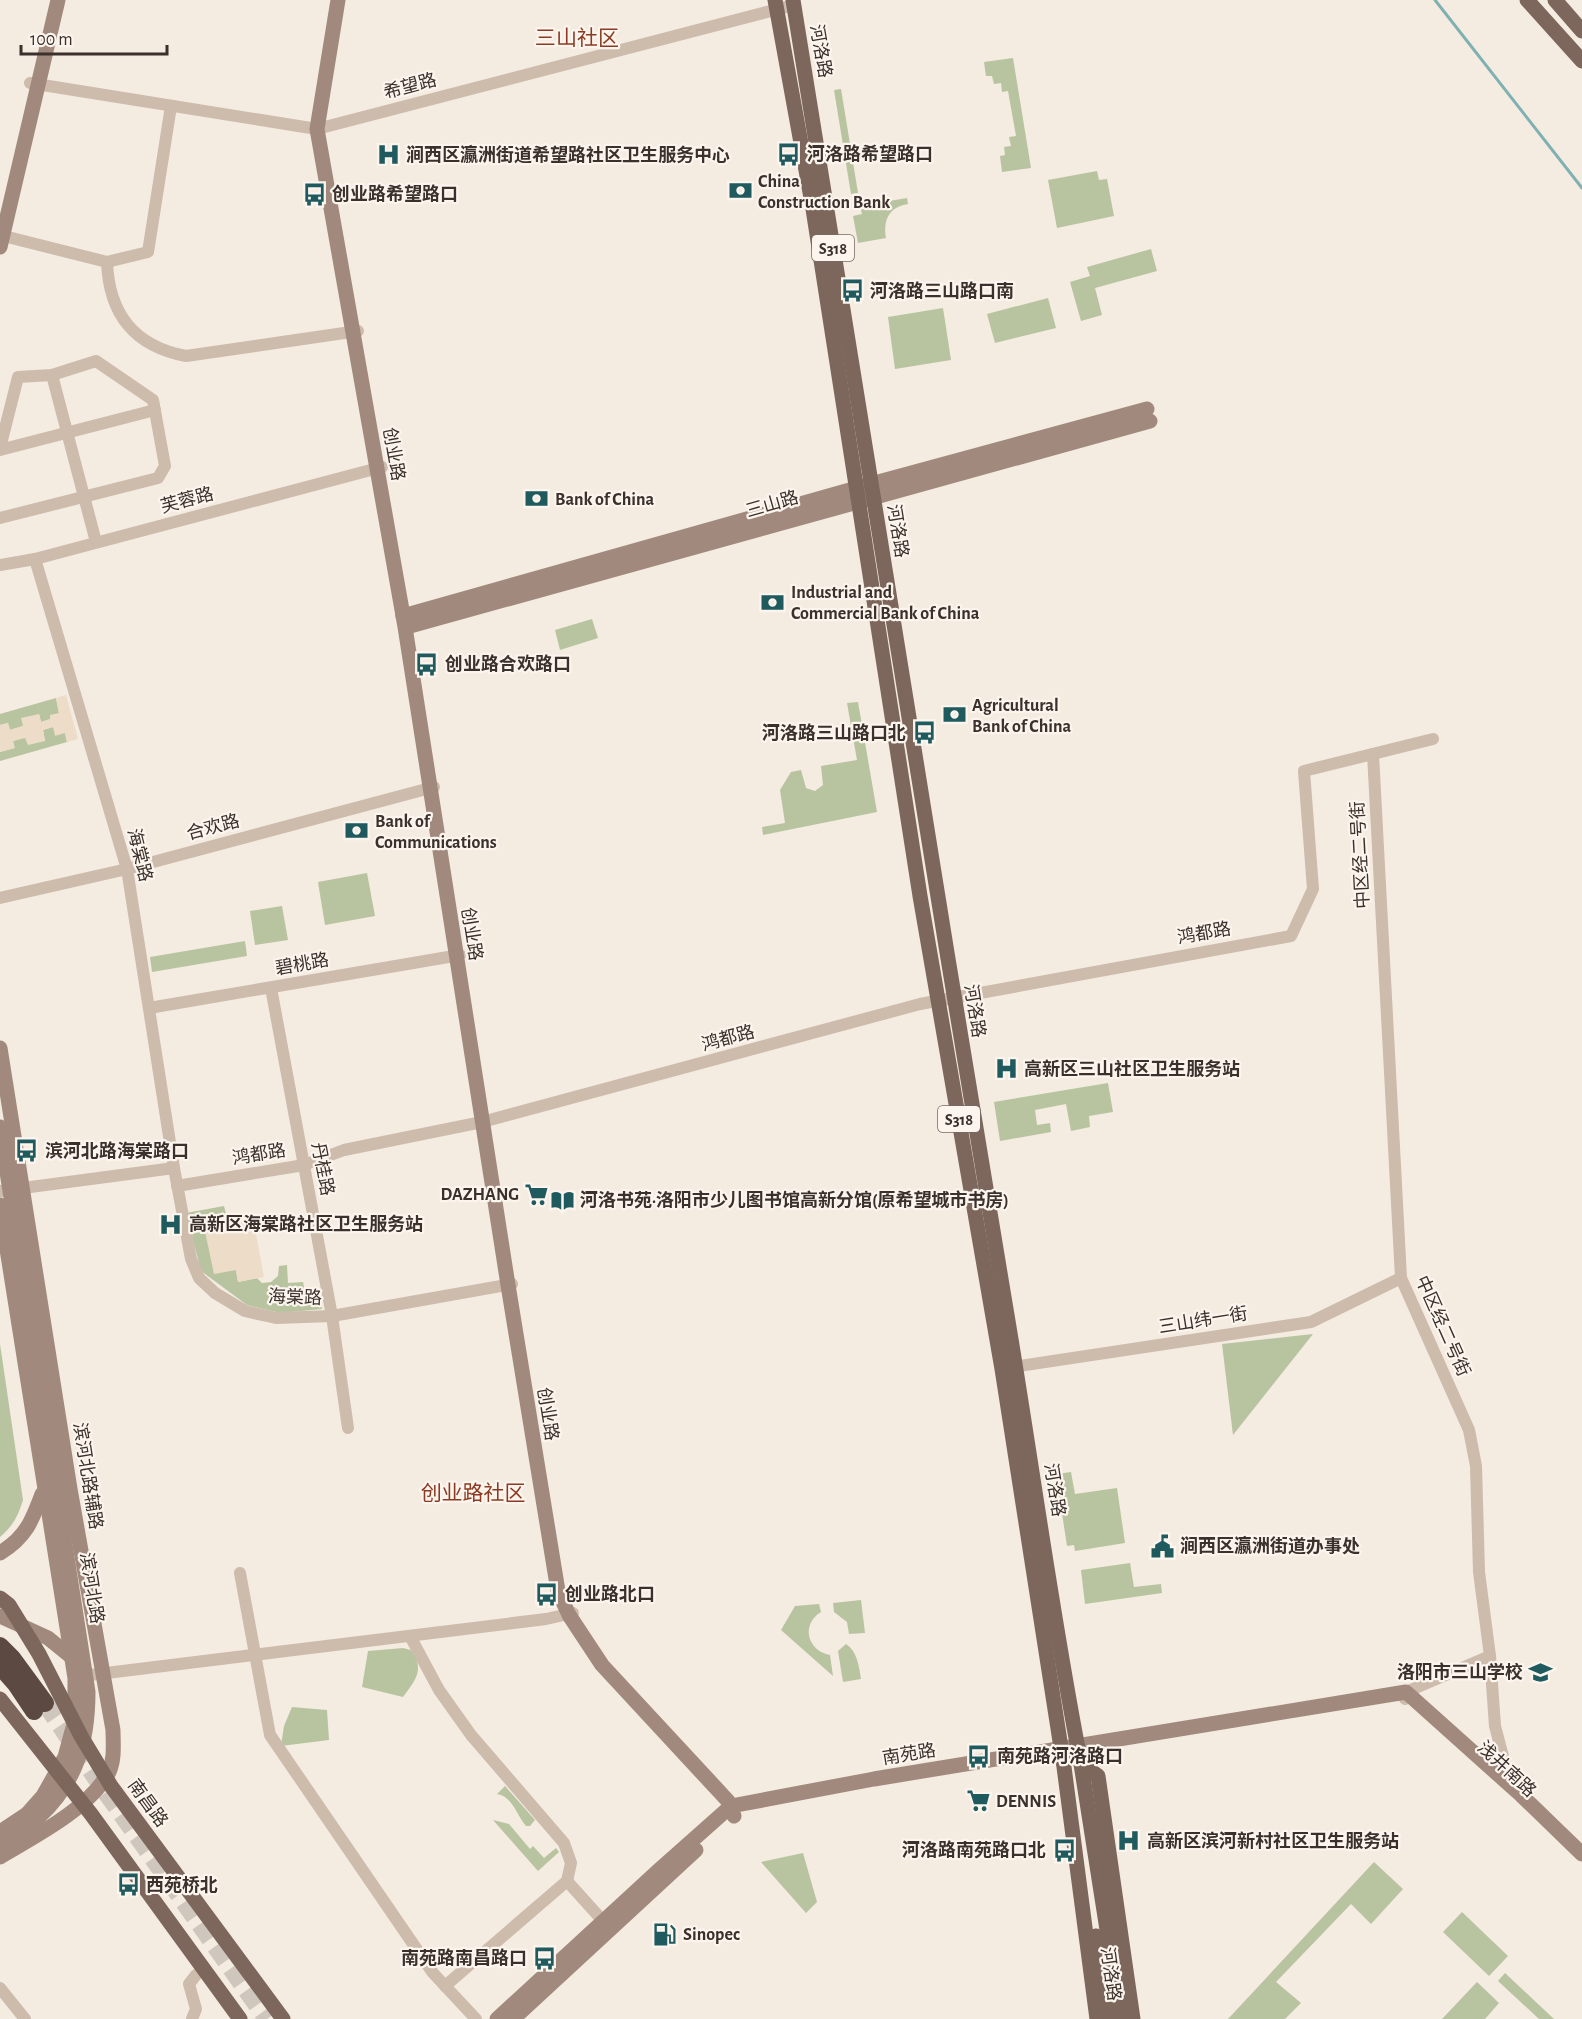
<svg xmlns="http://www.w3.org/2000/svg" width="1582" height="2019" viewBox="0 0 1582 2019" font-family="'Alegreya Sans','Noto Sans SC',sans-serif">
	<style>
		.green { fill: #b8c4a0 }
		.plaza { fill: #ecdcc8 }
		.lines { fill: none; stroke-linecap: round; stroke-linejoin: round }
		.stream { stroke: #7fb0b2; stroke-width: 3 }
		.highway-tunnel { stroke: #cfc6bd; stroke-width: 18; stroke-dasharray: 18 9; stroke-linecap: butt }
		.street { stroke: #cdbbac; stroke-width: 12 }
		.secondary { stroke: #a18a7d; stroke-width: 15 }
		.primary { stroke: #7d675c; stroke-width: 15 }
		.highway { stroke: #5c4a42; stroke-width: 18 }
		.labels { text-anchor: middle; stroke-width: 4.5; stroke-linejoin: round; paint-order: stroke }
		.shield { fill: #fbf5ee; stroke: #756b66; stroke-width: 1.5 }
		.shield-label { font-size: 16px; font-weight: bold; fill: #3b302b }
		.street-label { font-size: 18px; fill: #3b302b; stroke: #fbf5ee }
		.poi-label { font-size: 18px; font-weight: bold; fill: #3b302b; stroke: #fbf5ee; text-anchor: start }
		.quarter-label { font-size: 21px; fill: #8c3b22; stroke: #fbf5ee }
	</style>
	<rect width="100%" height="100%" fill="#f4ebe1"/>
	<g class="green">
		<path d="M1013,58l18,110 -29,4 -2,-16 5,-1 -1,-8 7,-1 -2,-9 7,-1 -8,-45 -6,1 -1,-9 -7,1 -2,-8h-6l-2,-14z"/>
		<path d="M841,89l17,104 -7,1 -17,-104z"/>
		<path d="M1097,171l2,9 8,-1 7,37 -57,12 -9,-48z"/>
		<path d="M907,198l1,6c-19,3 -25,16 -22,34l-28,5 -5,-27 9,-2 -2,-8z"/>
		<path d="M1151,249l6,22 -62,17 7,27 -21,6 -11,-39 20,-6 -3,-9z"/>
		<path d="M1048,298l8,30 -61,15 -8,-29z"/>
		<path d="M943,308l8,52 -56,9 -7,-52z"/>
		<path d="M592,619l6,19 -38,12 -5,-20z"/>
		<path d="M56,698l3,15 -8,6 -10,3 -2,-8 -16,12 -13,4 -2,-7 -8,2v-11z"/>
		<path d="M858,702l19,110 -114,23 -1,-8 23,-4 -5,-33 11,-18 10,-2 5,18 9,3 8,-6 -2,-19 36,-6 -10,-57z"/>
		<path d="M53,727l12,6 2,9 -67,19v-9l14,-4 -1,-7 13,-4 19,4 -2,-11z"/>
		<path d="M367,873l8,43 -50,9 -7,-43z"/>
		<path d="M282,906l6,34 -33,5 -5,-34z"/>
		<path d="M245,941l2,15 -95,16 -2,-15z"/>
		<path d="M1108,1083l5,29 -24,4 1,11 -19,4 -5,-27 -31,6 2,15 13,-2 1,9 -51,9 -6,-39z"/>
		<path d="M224,1206l3,12 -24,5 33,47 2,12 19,-4 5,5 9,-1 7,-6 1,-10 8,-1 1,18 15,-1 3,14 13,-3 3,16 -42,4 -33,-8 -46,-34 -15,-58z"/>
		<path d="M1313,1334l-80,101 -11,-91z"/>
		<path d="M0,1344l23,156c-5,16 -10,26 -23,37z"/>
		<path d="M1071,1472l4,22 42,-6 8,55 -50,8 -1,-6 -7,1 -11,-72z"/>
		<path d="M1130,1563l4,24 27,-3 1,9 -77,11 -4,-34z"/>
		<path d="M861,1600l4,33 -16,1 -2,-12 -13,-10 -1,-9z"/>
		<path d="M819,1604l2,8c-21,13 -13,39 9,43l3,21 -52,-46 14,-24z"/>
		<path d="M846,1644c11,7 13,22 15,35l-18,3 -5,-31z"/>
		<path d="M403,1648l8,2c14,20 5,29 -8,47l-41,-10 6,-36z"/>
		<path d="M292,1707l35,3 2,30 -48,6 3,-20z"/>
		<path d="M505,1786l30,34 -5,6h-4c-10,-12 -14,-30 -29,-32z"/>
		<path d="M493,1820l16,4 21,25 3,-3 11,12 12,-10 3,4 -21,19z"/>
		<path d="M803,1853l14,49 -11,11 -45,-51z"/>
		<path d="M1374,1862l29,27 -32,35 -20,-20 -75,78 25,21 -16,16h-57z"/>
		<path d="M1462,1912l46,44 -19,20 -46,-44z"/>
		<path d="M1505,1973l49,46h-15l-41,-38z"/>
		<path d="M1477,1982l22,21 -14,16h-43z"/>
	</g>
	<g class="plaza">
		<path d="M66,695l12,44 -11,3 -2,-9 -10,3 -2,-9 -10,3 2,11 -17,4 -3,-7 -12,3 2,7 -15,4v-27l8,-2 2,7 13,-4 -2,-8 18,-4 2,8 9,-3v-4l9,-2 -3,-15z"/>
		<path d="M252,1213l12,64 -26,5 -2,-12 -22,4 -11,-52z"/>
	</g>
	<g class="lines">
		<path class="stream" d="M1435,0l147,188"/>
		<path class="highway-tunnel" d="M45,1703l53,78 169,238"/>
		<g class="street">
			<path d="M30,83l287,46 477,-124"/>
			<path d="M0,235l107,27 41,-10 23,-146"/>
			<path d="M107,262c2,52 27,84 79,94l172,-25"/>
			<path d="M52,375l44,167"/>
			<path d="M0,448l18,-71 34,-2 44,-14 57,39 12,66 -7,12 -158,40"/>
			<path d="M0,450l155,-40"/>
			<path d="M35,559l92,310 47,299 17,91 8,19 16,15 30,18 31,7 56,-2 180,-32"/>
			<path d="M0,565l35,-6 347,-92"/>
			<path d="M1373,754l28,524 68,152 7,36 3,106 11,84 5,70 11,42 10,19"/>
			<path d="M0,898l127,-29 307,-82"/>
			<path d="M271,988l61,328 16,112"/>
			<path d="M149,1008l311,-53"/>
			<path d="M177,1186l127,-21 40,-15 138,-28 438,-118 371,-68 22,-47 -9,-118 129,-32"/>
			<path d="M0,1191l174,-23"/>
			<path d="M1006,1368l305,-46 90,-44"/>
			<path d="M240,1573l30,162 163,238 43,46"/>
			<path d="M410,1636l29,54 32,45 93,108 7,20 -4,18 -122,105"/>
			<path d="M82,1676l464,-57 27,-6"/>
			<path d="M1405,1699l1,-7 84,-36"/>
			<path d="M567,1881l36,40"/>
			<path d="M0,1988l25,31"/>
			<path d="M192,2019l4,-10 -7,-25 7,-9"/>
		</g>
		<g class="secondary">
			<path d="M338,0l-21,129 88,498 103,658 50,306 11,24 33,50 126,136 6,15"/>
			<path d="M0,247l58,-247"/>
			<path d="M403,616l468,-132 276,-75"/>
			<path d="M410,626l740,-205"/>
			<path d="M0,1048l70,441 43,241c0,13 2,29 -4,42 -20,37 -74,64 -109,85"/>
			<path d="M0,1127l88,565c0,51 -12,91 -50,126 -12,10 -26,19 -38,28"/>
			<path d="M0,1205l75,473v42l-10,37 -22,39 -16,18 -27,18"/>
			<path d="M0,1553c26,-16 32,-32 42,-59"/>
			<path d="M0,1616l48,22 26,21"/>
			<path d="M497,2019l162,-149 72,-64 143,-27 532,-87 115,103 61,59"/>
			<path d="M513,2019l183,-169"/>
		</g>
		<g class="primary">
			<path d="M775,0l38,209 107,687 82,473 62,398 33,252"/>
			<path d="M793,0c71,434 139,869 212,1303 26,153 46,308 76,461l17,12 35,243"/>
			<path d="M1527,0l55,61"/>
			<path d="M1555,0l27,31"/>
			<path d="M0,1598l9,7 30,49 42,82 30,50 172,233"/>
			<path d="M0,1699l91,115 149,205"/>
			<path d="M1081,1764l40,255"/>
			<path d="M1096,1936l13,83"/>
		</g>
		<g class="highway">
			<path d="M0,1646l12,12 33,45"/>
			<path d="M0,1666l16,18 18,27"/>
		</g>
	</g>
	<defs>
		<symbol id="bus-bare" viewBox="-9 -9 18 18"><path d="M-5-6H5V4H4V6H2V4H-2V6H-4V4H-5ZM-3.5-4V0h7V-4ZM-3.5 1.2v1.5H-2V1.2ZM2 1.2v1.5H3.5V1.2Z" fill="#1f5a5e" stroke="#fbf5ee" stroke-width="2.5" paint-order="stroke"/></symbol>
		<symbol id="hospital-bare" viewBox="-9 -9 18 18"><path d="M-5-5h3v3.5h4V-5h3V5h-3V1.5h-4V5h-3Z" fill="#1f5a5e" stroke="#fbf5ee" stroke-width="2.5" paint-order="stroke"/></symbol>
		<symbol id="bank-bare" viewBox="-9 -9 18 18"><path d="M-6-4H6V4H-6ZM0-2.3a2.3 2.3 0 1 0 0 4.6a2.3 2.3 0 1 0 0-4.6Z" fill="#1f5a5e" stroke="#fbf5ee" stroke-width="2.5" paint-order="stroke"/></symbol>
		<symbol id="supermarket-bare" viewBox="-9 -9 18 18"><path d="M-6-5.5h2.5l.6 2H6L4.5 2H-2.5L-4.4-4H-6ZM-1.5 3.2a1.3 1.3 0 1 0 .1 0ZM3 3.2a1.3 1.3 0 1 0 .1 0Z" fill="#1f5a5e" stroke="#fbf5ee" stroke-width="2.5" paint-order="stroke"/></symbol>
		<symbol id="library-bare" viewBox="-9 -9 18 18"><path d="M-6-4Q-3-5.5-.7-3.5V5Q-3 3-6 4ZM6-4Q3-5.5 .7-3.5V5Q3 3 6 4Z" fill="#1f5a5e" stroke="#fbf5ee" stroke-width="2.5" paint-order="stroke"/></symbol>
		<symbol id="civic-bare" viewBox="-9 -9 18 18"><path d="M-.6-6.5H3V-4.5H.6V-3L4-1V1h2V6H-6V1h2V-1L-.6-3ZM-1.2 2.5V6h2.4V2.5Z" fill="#1f5a5e" stroke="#fbf5ee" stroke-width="2.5" paint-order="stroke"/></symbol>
		<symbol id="school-bare" viewBox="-9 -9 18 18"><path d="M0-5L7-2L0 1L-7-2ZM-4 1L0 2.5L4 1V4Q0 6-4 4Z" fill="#1f5a5e" stroke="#fbf5ee" stroke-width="2.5" paint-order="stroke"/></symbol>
		<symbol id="fuel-bare" viewBox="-9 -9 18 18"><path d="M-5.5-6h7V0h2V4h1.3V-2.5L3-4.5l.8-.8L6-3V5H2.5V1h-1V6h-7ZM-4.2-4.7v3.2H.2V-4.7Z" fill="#1f5a5e" stroke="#fbf5ee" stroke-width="2.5" paint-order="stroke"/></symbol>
	</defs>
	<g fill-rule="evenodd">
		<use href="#bus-bare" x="772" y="138" width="33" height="33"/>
		<use href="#hospital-bare" x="372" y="138" width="33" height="33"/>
		<use href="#bank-bare" x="724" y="174" width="33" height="33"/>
		<use href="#bus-bare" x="298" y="178" width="33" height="33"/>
		<use href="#bus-bare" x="836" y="274" width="33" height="33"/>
		<use href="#bank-bare" x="520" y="482" width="33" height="33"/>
		<use href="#bank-bare" x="756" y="586" width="33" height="33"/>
		<use href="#bus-bare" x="410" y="648" width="33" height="33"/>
		<use href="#bank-bare" x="938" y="698" width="33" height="33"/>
		<use href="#bus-bare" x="908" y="716" width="33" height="33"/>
		<use href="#bank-bare" x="340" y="814" width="33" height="33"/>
		<use href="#hospital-bare" x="990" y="1052" width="33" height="33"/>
		<use href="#bus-bare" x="10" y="1134" width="33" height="33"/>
		<use href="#supermarket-bare" x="520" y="1178" width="33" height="33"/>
		<use href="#library-bare" x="546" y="1184" width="33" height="33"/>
		<use href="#hospital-bare" x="154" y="1208" width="33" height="33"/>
		<use href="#civic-bare" x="1146" y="1530" width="33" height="33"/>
		<use href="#bus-bare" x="530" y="1578" width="33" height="33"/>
		<use href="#school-bare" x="1524" y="1656" width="33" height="33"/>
		<use href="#bus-bare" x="962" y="1740" width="33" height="33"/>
		<use href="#supermarket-bare" x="962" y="1784" width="33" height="33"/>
		<use href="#hospital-bare" x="1112" y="1824" width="33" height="33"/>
		<use href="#bus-bare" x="1048" y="1834" width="33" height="33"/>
		<use href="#bus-bare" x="112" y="1868" width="33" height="33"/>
		<use href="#fuel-bare" x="648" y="1918" width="33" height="33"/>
		<use href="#bus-bare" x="528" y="1942" width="33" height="33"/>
	</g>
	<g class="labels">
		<g class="shield">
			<rect x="812" y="235" width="42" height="26" rx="4.5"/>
			<rect x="938" y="1106" width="42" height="26" rx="4.5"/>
		</g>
		<g class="shield-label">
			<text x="833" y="254">S318</text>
			<text x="959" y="1125">S318</text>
		</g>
		<g class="street-label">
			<text transform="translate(821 51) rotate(80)" y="6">河洛路</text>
			<text transform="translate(410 86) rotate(-15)" y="6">希望路</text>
			<text transform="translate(394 454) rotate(80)" y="6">创业路</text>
			<text transform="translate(187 500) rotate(-15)" y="6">芙蓉路</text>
			<text transform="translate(772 504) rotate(-16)" y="6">三山路</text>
			<text transform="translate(898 531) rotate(81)" y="6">河洛路</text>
			<text transform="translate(213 827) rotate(-15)" y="6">合欢路</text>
			<text transform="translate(140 855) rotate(76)" y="6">海棠路</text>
			<text transform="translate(1360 855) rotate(-93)" y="6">中区经二号街</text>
			<text transform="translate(1204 933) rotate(-10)" y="6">鸿都路</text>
			<text transform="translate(472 934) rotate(81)" y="6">创业路</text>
			<text transform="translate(302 964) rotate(-10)" y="6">碧桃路</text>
			<text transform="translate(975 1011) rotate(81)" y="6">河洛路</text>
			<text transform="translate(728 1038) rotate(-15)" y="6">鸿都路</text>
			<text transform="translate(259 1154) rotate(-9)" y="6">鸿都路</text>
			<text transform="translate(323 1169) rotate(79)" y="6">丹桂路</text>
			<text transform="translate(295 1297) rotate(2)" y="6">海棠路</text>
			<text transform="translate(1203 1320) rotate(-9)" y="6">三山纬一街</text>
			<text transform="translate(1443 1326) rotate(66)" y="6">中区经二号街</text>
			<text transform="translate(548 1414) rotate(81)" y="6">创业路</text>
			<text transform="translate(88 1476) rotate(81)" y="6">滨河北路辅路</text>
			<text transform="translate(1055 1490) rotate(81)" y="6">河洛路</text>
			<text transform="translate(92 1588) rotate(81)" y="6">滨河北路</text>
			<text transform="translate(909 1754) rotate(-9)" y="6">南苑路</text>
			<text transform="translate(1507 1769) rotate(43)" y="6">浅井南路</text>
			<text transform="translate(148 1803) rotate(54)" y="6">南昌路</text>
			<text transform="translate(1111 1974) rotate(82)" y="6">河洛路</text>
		</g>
		<g class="poi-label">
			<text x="807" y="160">河洛路希望路口</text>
			<text x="406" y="161">涧西区瀛洲街道希望路社区卫生服务中心</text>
			<text x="758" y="187">China<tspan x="758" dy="21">Construction Bank</tspan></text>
			<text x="332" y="200">创业路希望路口</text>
			<text x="870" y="297">河洛路三山路口南</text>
			<text x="555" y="505">Bank of China</text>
			<text x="791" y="598">Industrial and<tspan x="791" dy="21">Commercial Bank of China</tspan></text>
			<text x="445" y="670">创业路合欢路口</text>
			<text x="972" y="711">Agricultural<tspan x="972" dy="21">Bank of China</tspan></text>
			<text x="906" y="739" text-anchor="end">河洛路三山路口北</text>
			<text x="375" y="827">Bank of<tspan x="375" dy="21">Communications</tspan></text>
			<text x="1024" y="1075">高新区三山社区卫生服务站</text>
			<text x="45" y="1157">滨河北路海棠路口</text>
			<text x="519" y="1200" text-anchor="end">DAZHANG</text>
			<text x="580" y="1206">河洛书苑·洛阳市少儿图书馆高新分馆(原希望城市书房)</text>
			<text x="189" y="1230">高新区海棠路社区卫生服务站</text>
			<text x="1180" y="1552">涧西区瀛洲街道办事处</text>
			<text x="565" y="1600">创业路北口</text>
			<text x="1523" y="1678" text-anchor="end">洛阳市三山学校</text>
			<text x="997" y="1762">南苑路河洛路口</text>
			<text x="996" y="1807">DENNIS</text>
			<text x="1147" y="1847">高新区滨河新村社区卫生服务站</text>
			<text x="1046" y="1856" text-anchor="end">河洛路南苑路口北</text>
			<text x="146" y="1891">西苑桥北</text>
			<text x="683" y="1940">Sinopec</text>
			<text x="527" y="1964" text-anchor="end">南苑路南昌路口</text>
		</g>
		<g class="quarter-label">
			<text x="577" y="45">三山社区</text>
			<text x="473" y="1500">创业路社区</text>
		</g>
	</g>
	<path d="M21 45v9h146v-9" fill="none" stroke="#3b302b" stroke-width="3"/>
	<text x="30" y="45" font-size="18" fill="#3b302b" stroke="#fbf5ee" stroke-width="4.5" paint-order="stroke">100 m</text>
</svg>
